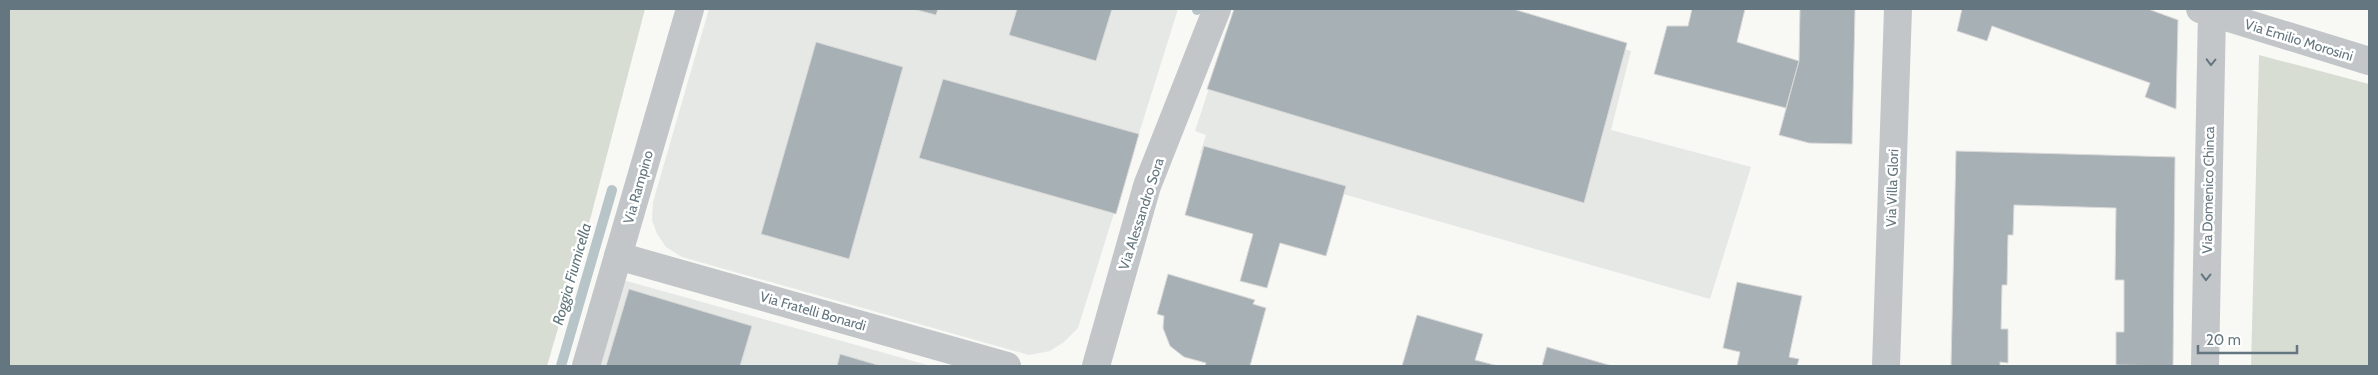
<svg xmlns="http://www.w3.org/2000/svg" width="2378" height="375" viewBox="0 0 2378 375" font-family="Cabin,sans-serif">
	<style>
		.built { fill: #e6e8e6 }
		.green { fill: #d8ddd4 }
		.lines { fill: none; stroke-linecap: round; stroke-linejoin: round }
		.stream { stroke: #b7c4c8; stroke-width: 10 }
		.building { fill: #a6b0b5; stroke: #dad9d8 }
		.street { stroke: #c2c6c9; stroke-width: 28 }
		.oneway { stroke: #64767f }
		.labels { text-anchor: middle; stroke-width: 5; stroke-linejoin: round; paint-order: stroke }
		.street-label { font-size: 14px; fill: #64767f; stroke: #fff }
		.water-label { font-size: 15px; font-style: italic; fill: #5e757a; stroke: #fff }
	</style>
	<rect width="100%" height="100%" fill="#f8f8f5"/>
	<g class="built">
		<path d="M709,9h469l-100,319 -14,14 -14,9 -21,4 -347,-98 -16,-10 -9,-13 -5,-14 1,-18z"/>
		<path d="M1235,9h250l146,42 -20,79 140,37 -41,132 -510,-146 6,-18 -11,-4z"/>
		<path d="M623,280l308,86h-331z"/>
	</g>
	<g class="green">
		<path d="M9,9h636l-54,207 -44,150h-538z"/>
		<path d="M2259,55l110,29v282h-118z"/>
	</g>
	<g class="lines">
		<g class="stream">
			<path d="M1197,10v-1"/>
			<path d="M561,366l51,-176"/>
		</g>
	</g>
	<g class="building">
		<path d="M913,9h25l-2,6z"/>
		<path d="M1017,9h95l-16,52 -87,-26z"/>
		<path d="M1234,9h279l114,34 -43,160 -377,-114z"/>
		<path d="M1692,9h53l-8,33 62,19 -13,47 -132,-34 13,-48h21z"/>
		<path d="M1800,9h55l-3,135 -43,-1 -30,-8 20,-74z"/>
		<path d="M1962,9h186l30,11 -2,89 -31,-12 5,-14 -158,-57 -5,15 -30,-10z"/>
		<path d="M816,42l87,25 -54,192 -88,-25z"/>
		<path d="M943,79l196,55 -23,80 -197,-56z"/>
		<path d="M1204,146l142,40 -20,70 -46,-13 -13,45 -27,-7 13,-47 -68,-19z"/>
		<path d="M1956,151l219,6 -2,209 -57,-1v-33h8v-52h-9l1,-72 -102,-3 -1,30h-5l-1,50h-5l-1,44h7v34l-8,-1v4h-49z"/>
		<path d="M1168,274l87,26 -2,4 13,4 -16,58h-45l1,-3 -22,-6 -14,-11 -7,-18 1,-12 -7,-2z"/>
		<path d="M1737,282l65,14 -13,61 10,2 -2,7h-60l3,-14 -17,-4z"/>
		<path d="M629,289l123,37 -12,40h-134z"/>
		<path d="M1417,315l66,19 -8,26 23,6h-96z"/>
		<path d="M1547,347l65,19h-70z"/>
		<path d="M840,354l41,12h-44z"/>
	</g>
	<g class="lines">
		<g class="street">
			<path d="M2200,9l169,52"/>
			<path d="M618,256l389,110"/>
			<path d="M586,366l104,-357"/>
			<path d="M1096,366l51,-180 70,-177"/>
			<path d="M1886,366l12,-357"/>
			<path d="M2205,366l7,-353"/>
		</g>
	</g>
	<defs><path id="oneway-chevron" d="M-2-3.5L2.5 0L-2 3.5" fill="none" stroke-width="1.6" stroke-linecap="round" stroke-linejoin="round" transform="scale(1.25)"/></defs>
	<g class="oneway">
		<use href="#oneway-chevron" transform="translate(2211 62) rotate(91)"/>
		<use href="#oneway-chevron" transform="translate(2206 277) rotate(91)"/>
	</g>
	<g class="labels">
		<g class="street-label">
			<text transform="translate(2299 40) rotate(17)" y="5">Via Emilio Morosini</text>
			<text transform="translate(638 187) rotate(-74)" y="5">Via Rampino</text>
			<text transform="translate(1892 188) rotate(-88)" y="5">Via Villa Glori</text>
			<text transform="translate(2208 190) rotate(-89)" y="5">Via Domenico Chinca</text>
			<text transform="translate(1141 214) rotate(-72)" y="5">Via Alessandro Sora</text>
			<text transform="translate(813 311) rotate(16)" y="5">Via Fratelli Bonardi</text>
		</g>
		<g class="water-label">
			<text transform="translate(572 274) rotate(-74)" y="5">Roggia Fiumicella</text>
		</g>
	</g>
	<rect width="2378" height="375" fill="none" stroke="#64767f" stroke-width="20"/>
	<path d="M2198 345v8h99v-8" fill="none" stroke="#64767f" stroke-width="2.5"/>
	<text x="2206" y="345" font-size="15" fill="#64767f" stroke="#ffffff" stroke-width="4" paint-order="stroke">20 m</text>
</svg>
